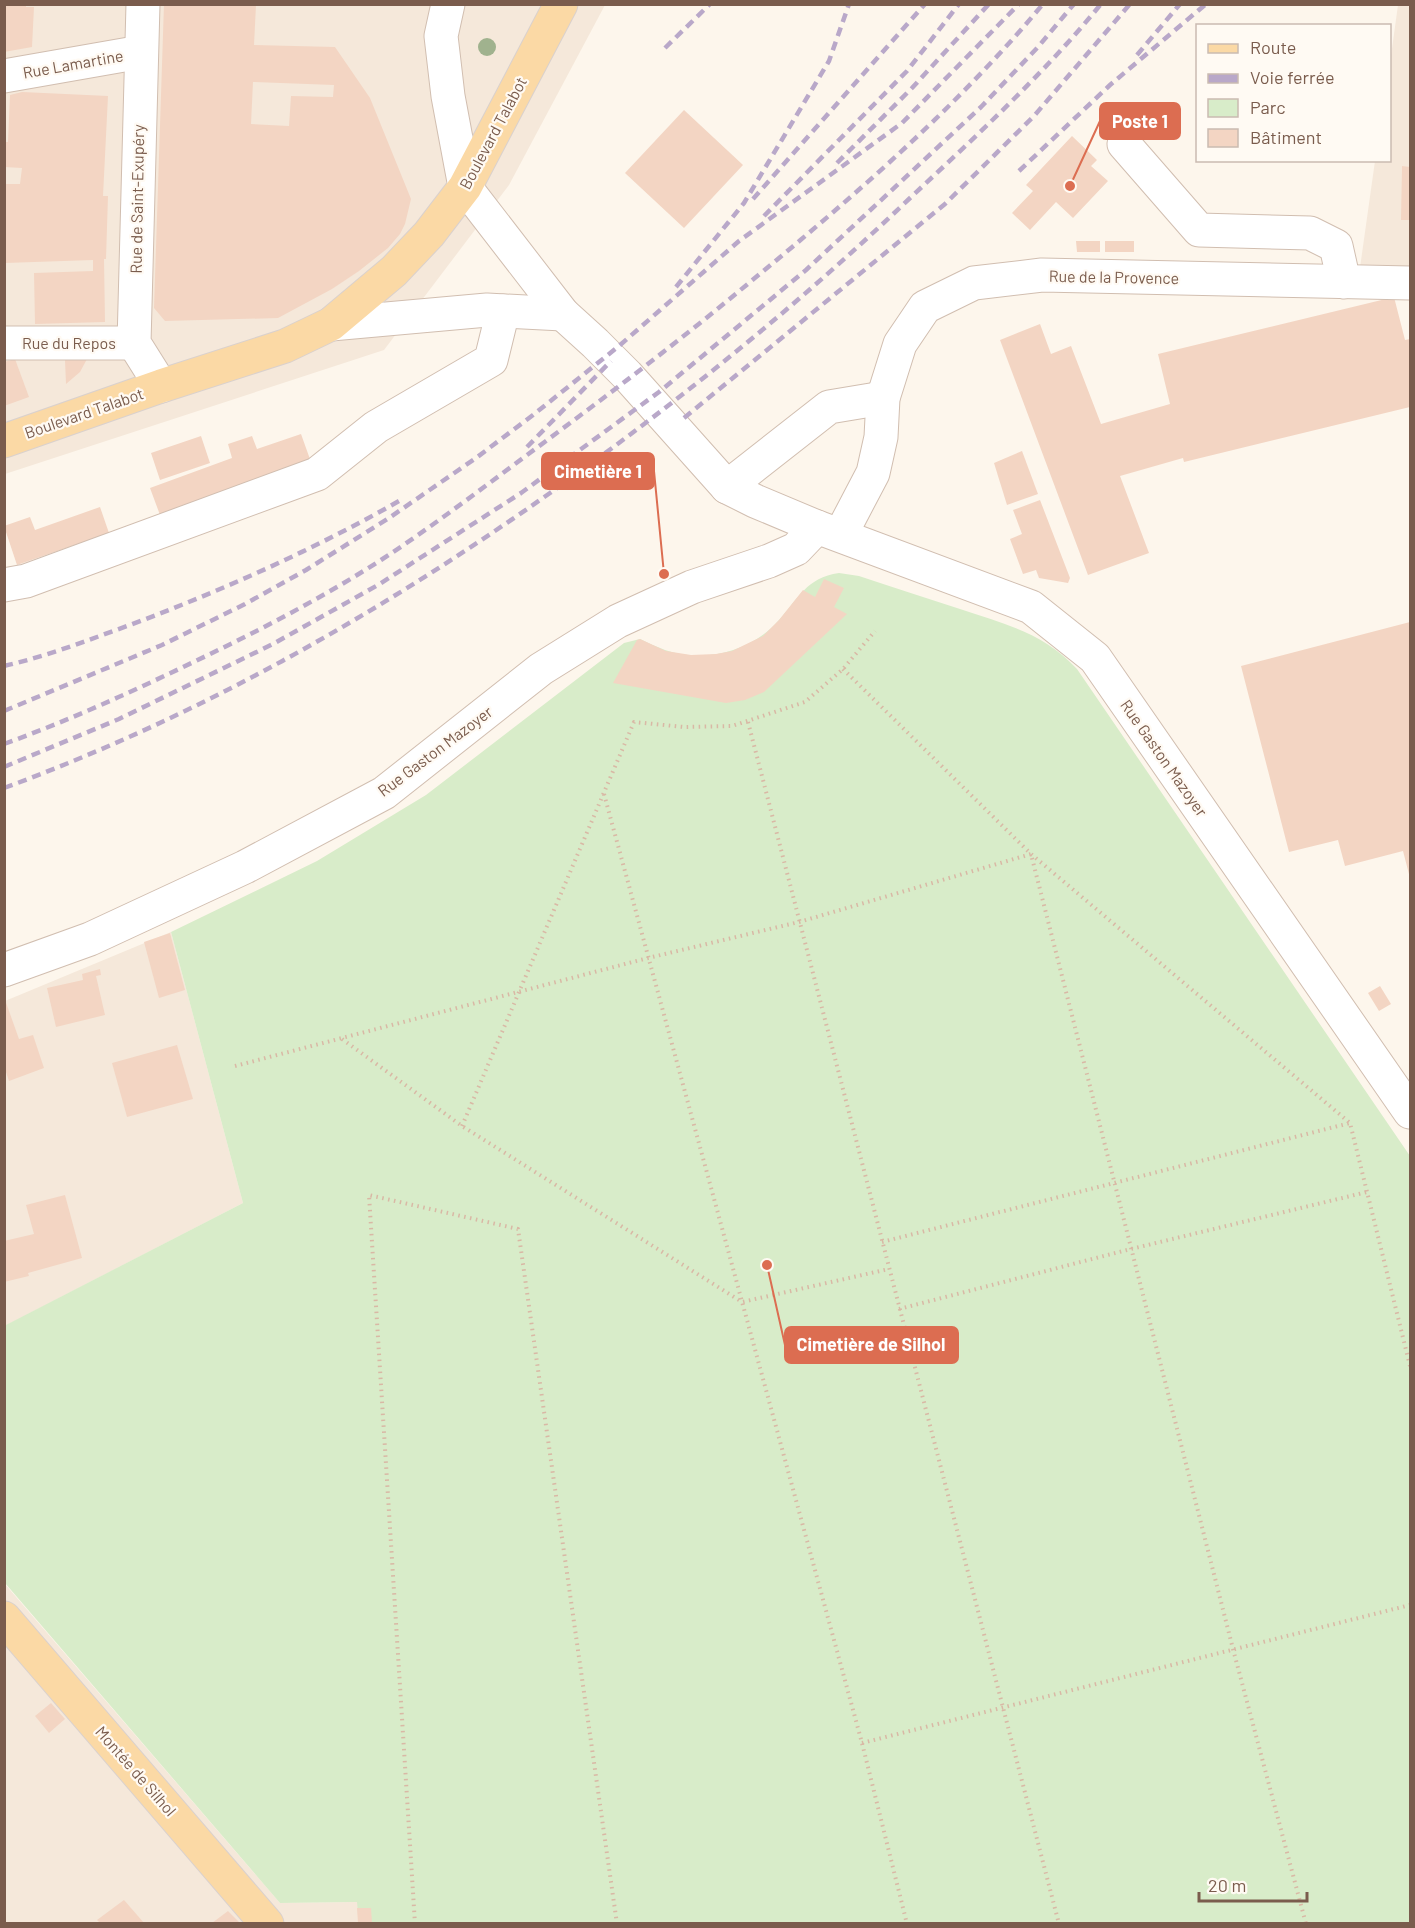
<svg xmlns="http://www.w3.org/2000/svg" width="1415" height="1928" viewBox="0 0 1415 1928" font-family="Barlow,sans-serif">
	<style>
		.residential { fill: #f5e8da }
		.green { fill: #d8ecc9 }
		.building { fill: #f3d5c3; fill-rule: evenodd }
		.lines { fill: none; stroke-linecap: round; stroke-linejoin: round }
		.minor-casing { stroke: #d1beb0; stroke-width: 35 }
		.major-casing { stroke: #dad1cd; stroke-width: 35 }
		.path { stroke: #d9b8a5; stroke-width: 4; stroke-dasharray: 1.5 4.5; stroke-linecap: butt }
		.minor { stroke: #fff; stroke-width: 33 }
		.major { stroke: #fbd9a5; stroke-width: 33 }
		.rail { stroke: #b9a8c9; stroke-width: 4.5; stroke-dasharray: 9 6; stroke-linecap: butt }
		.tree { fill: #a0b28e }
		.labels { text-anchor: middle; stroke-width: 4.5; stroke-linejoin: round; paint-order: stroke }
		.street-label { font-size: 16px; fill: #7a5c4d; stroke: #fffaf3 }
		.leader { fill: none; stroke: #dc6d51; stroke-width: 2 }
		.callout-dot { fill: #dc6d51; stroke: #fffaf3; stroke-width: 2 }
		.callout { fill: #dc6d51; stroke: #dc6d51; stroke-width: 2 }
		.callout-label { font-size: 18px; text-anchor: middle; font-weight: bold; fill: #fff }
	</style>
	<rect width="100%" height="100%" fill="#fdf6ec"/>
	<g class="residential">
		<path d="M4,5h601l-96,180 -125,165 -379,124z"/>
		<path d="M1398,5h12v277h-52l17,-121 15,-1v-97z"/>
		<path d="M171,932l72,271 -238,123v-325z"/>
		<path d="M4,1583l276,320 78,-1 1,21h-354z"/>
	</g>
	<path class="green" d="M839,573l20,3c33,11 67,22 101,33 45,15 84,24 117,60l333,487v767l-1051,1 -2,-22 -77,1 -275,-320 -1,-257 239,-123 -72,-271 146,-71 109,-66 198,-152 16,-4c8,4 17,8 25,11 40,14 87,1 114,-30 20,-22 27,-42 60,-47z"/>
	<g class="building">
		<path d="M4,4h22v3h8l-2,40 -28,5z"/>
		<path d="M164,4l92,1 -2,40 81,2 35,51 41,101 -6,25 -5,10 -12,14 -29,23 -27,18 -54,29 -113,3 -11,-13zM253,82l81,3 -1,12 -42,-1 -2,30 -38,-2z"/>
		<path d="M22,92l86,4 -5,100h5l-2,63h-2l1,63 -70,2 -1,-51 59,-2v-11l-88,3v-79h15l2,-16 -18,-1v-25h4l2,-47z"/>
		<path d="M684,110l59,55 -59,63 -59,-55z"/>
		<path d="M1072,136l25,24 -6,6 17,15 -35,37 -17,-16 -26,28 -18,-17 21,-22 -7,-6z"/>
		<path d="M1402,166l8,1v53h-9z"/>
		<path d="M1076,241h24v11h-23z"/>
		<rect x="1105" y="241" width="29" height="11"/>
		<path d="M1394,297l11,43 5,-1v68l-226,55 -1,-4 -63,18 29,77 -61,22 -88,-235 40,-16 11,30 20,-8 30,78 69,-20 -12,-50z"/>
		<path d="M15,359l14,38 -25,9v-44z"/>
		<path d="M87,359l-7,13 -14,12 -1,-24z"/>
		<path d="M301,434l10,28 -151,53 -10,-27 82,-30 -4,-14 24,-8 5,13z"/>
		<path d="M201,436l9,27 -50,17 -9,-27z"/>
		<path d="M1022,451l16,43 -31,11 -13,-42z"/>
		<path d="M1040,500l30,78 -2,5 -29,-5 -3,-8 -13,4 -13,-35 12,-5 -9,-24z"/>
		<path d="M100,507l9,26 -92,32 -13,-39 26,-9 5,13z"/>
		<path d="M824,579l20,9 -10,19 13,7 -83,78 -19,8 -19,3 -113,-20 24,-43 3,-1 26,12 25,4 25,-1 16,-3 31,-15 16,-16 24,-30 12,7z"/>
		<path d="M1410,622v256l-7,-27 -58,15 -7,-26 -49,12 -48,-186z"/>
		<path d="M170,933l15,57 -26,8 -15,-56z"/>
		<path d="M100,969l1,6 -5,1 9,39 -49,12 -9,-39 36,-8 -1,-6z"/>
		<path d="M1380,986l11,18 -12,7 -11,-18z"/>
		<path d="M4,997l15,42 14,-4 11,33 -35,13 -5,-15z"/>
		<path d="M177,1045l16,54 -66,18 -15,-54z"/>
		<path d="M65,1195l17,63 -54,15 1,3 -25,6v-41l30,-7 -8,-29z"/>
		<path d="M51,1703l14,16 -16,14 -14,-17z"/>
		<path d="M124,1900l20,23h-44l-3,-3z"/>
		<path d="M357,1908h14l1,15h-14z"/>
		<path d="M228,1911l12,12h-28z"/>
	</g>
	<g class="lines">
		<defs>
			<g id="minor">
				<path d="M143,4l-9,339 27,43"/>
				<path d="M448,4l-7,32 7,60 17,91 98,127 32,29 32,32 100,112 28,14 62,26 214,80 64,51 315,454"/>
				<path d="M4,76l137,-24"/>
				<path d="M1124,144l75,86 111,3 26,13 8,36"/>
				<path d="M331,324l156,-14 76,4"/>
				<path d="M4,343h130"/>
				<path d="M727,487l102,-80 54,-9"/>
				<path d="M841,534l32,-61 8,-36 2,-39 17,-54 25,-37 49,-24 68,-8 368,8"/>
				<path d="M4,585l22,-4 291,-107 59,-47 115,-67 12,-49"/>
				<path d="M4,970l86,-31 155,-72 139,-74 157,-124 77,-48 74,-34 77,-26 27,-12 21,-22"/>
			</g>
			<g id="major">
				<path d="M4,441l157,-55 124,-40 46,-22 63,-53 35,-37 36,-47 96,-183"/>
				<path d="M4,1618l263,306"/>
			</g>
		</defs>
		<use href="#minor" class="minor-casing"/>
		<use href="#major" class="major-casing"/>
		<g class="path">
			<path d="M843,669l188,185 319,269 60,243"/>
			<path d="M748,722l311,1202"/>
			<path d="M604,794l258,949 45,181"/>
			<path d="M342,1039l120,87 280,176 147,-33"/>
			<path d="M235,1066l413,-108 151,-36 232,-68 202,795 73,275"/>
			<path d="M462,1126l172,-404 50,5 48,-1 73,-24 38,-33 32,-38"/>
			<path d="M882,1242l468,-119"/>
			<path d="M899,1309l232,-60 236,-57"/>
			<path d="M862,1743l548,-138"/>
			<path d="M415,1924l-46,-729 149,34 99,695"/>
		</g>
		<use href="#minor" class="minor"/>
		<use href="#major" class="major"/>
		<g class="rail">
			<path d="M665,48l45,-44"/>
			<path d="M1137,55l43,-51"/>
			<path d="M837,163l75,-75 77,-84"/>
			<path d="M1019,171l91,-86 96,-81"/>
			<path d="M753,199l172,-195"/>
			<path d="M764,216l143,-145 52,-67"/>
			<path d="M676,287l68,-84 85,-142 20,-57"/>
			<path d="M684,418l261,-214 89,-88 96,-112"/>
			<path d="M527,447l84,-86"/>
			<path d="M4,666c44,-10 84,-26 126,-41 93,-35 183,-75 269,-124"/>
			<path d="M4,711l158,-66 83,-41 61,-34 83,-52 87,-60 57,-43 86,-69 120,-105 163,-118 117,-119"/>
			<path d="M4,744c69,-25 136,-56 202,-88 60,-29 119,-60 175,-96 49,-32 95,-67 142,-102 73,-54 145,-108 215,-166 108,-89 215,-180 305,-288"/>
			<path d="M4,767l115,-48 154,-75 105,-59 143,-92 138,-101 147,-122 175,-163 57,-60 36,-43"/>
			<path d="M4,788c198,-73 374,-174 546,-295 127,-90 247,-187 359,-294 66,-62 134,-124 192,-195"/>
		</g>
	</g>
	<circle class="tree" cx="487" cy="47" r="9"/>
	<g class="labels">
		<g class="street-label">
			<text transform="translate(73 64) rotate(-10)" y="6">Rue Lamartine</text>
			<text transform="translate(493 133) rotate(-62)" y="6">Boulevard Talabot</text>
			<text transform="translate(137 199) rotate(-89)" y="6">Rue de Saint-Exupéry</text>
			<text transform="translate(1114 277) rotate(1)" y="6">Rue de la Provence</text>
			<text x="69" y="349">Rue du Repos</text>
			<text transform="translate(84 413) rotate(-19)" y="6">Boulevard Talabot</text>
			<text transform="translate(435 751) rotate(-37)" y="6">Rue Gaston Mazoyer</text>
			<text transform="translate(1164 758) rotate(55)" y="6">Rue Gaston Mazoyer</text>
			<text transform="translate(136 1771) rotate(49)" y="6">Montée de Silhol</text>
		</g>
	</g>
	<path class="leader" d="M1070 186L1100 121M664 574L654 471M767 1265L785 1345"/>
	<g class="callout-dot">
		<circle cx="1070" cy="186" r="6"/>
		<circle cx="664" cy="574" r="6"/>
		<circle cx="767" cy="1265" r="6"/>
	</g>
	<g class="callout">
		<rect x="1100" y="103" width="80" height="36" rx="6"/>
		<rect x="542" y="453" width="112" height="36" rx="6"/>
		<rect x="785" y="1327" width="173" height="36" rx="6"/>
	</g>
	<g class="callout-label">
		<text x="1140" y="128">Poste 1</text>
		<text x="598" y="478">Cimetière 1</text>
		<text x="871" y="1351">Cimetière de Silhol</text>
	</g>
	<rect width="1415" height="1928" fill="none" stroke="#7a5c4d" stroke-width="12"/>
	<rect x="1196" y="24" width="195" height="138" fill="#fffaf3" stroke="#cabbb1" stroke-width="1.5"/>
	<rect x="1208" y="44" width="30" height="9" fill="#fbd9a5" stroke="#cabbb1" stroke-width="1.5"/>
	<text x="1250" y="54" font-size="18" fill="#7a5c4d">Route</text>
	<rect x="1208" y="74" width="30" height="9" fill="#b9a8c9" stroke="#cabbb1" stroke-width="1.5"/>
	<text x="1250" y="84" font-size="18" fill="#7a5c4d">Voie ferrée</text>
	<rect x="1208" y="99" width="30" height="18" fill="#d8ecc9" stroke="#cabbb1" stroke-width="1.5"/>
	<text x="1250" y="114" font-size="18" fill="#7a5c4d">Parc</text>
	<rect x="1208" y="129" width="30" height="18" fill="#f3d5c3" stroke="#cabbb1" stroke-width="1.5"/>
	<text x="1250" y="144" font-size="18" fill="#7a5c4d">Bâtiment</text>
	<path d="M1199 1892v9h108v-9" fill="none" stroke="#7a5c4d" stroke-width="3"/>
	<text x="1208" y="1892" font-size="18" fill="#7a5c4d" stroke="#fffaf3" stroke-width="4.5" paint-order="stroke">20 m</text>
</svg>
